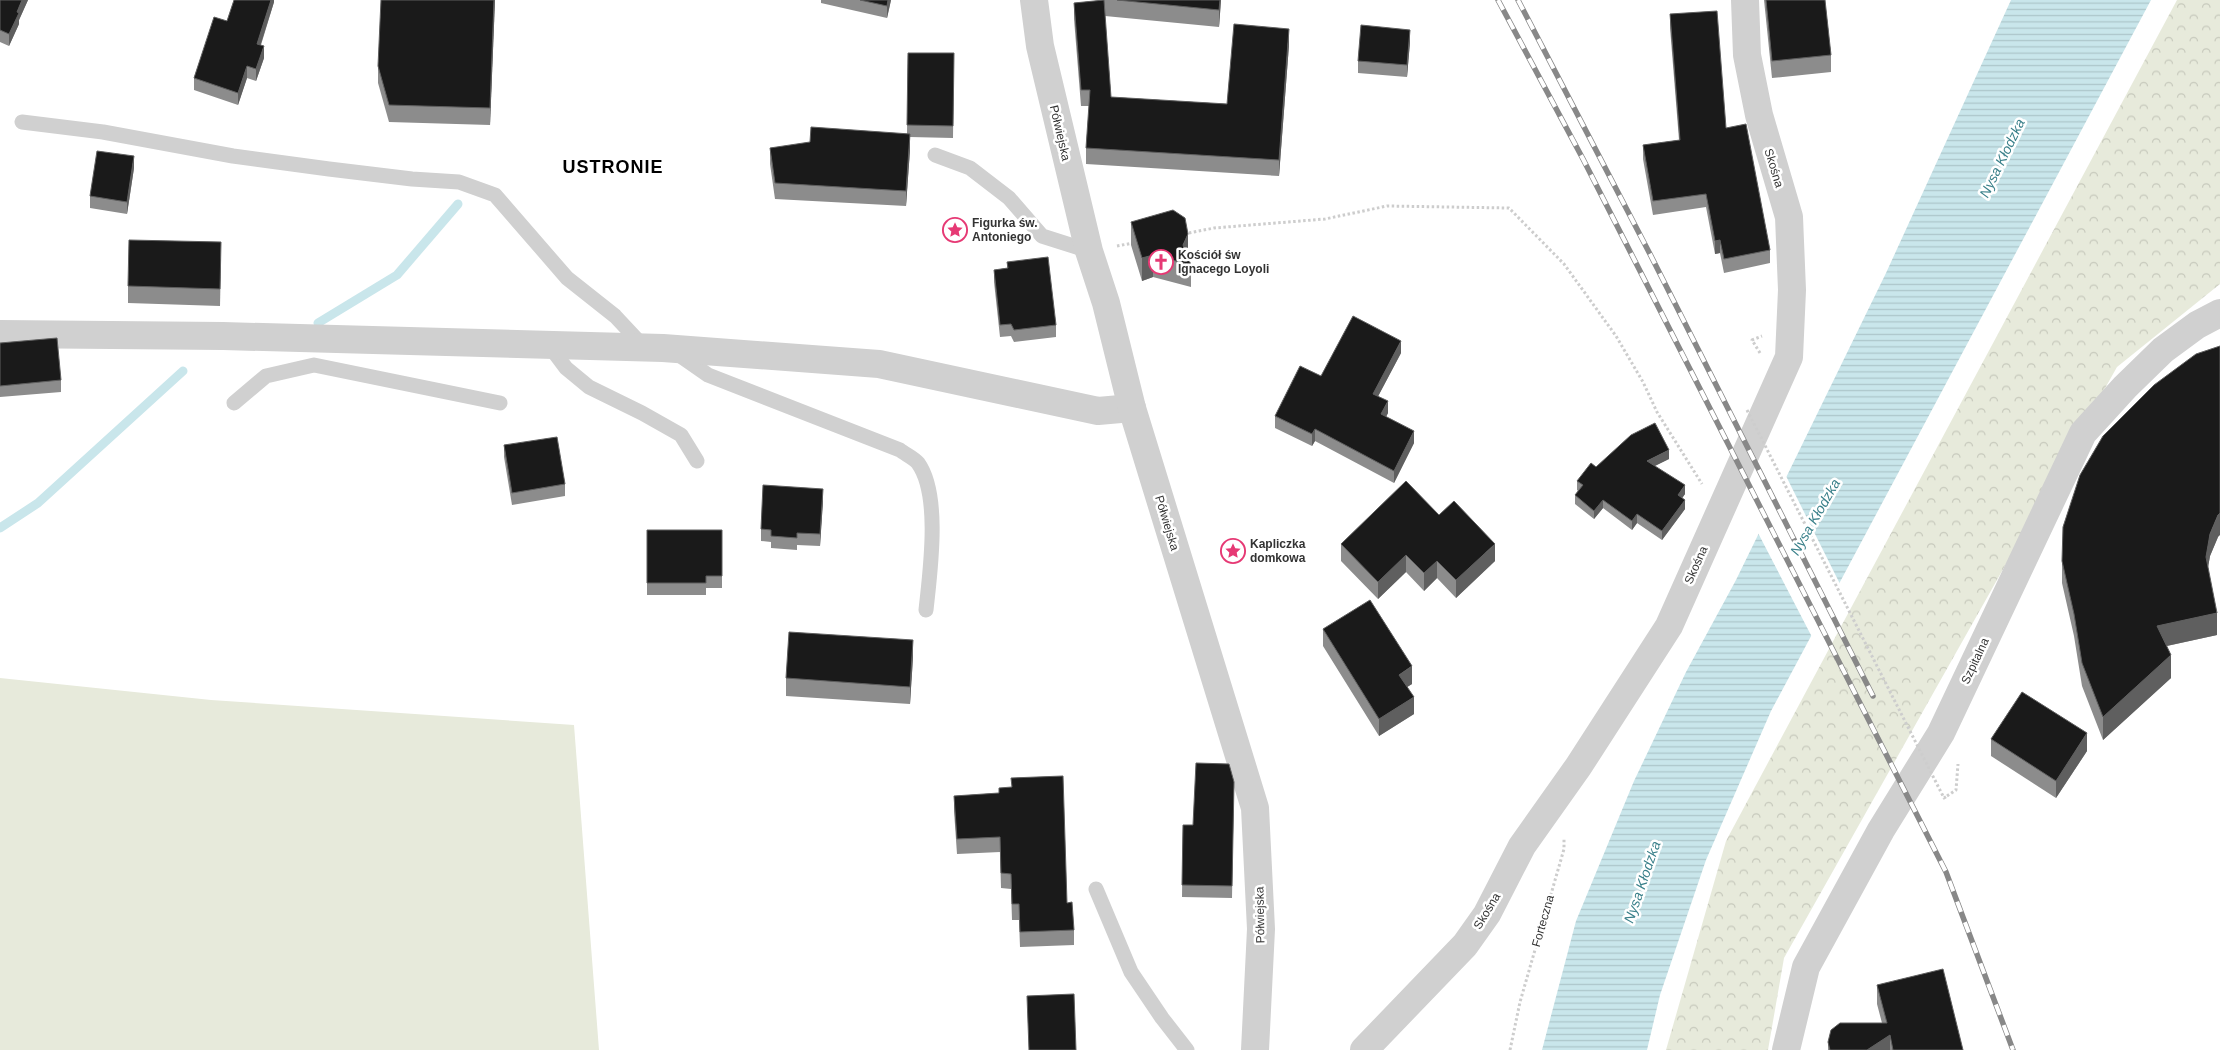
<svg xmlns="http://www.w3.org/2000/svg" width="2220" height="1050" viewBox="0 0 2220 1050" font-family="Helvetica,sans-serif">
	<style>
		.grass { fill: #e7eadb }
		.forest { fill: url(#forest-crowns) }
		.water { fill: url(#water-rules) }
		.pier { fill: #fff }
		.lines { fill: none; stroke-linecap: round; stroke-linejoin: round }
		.stream { stroke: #c9e6eb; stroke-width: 9 }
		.path { stroke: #cdcdcd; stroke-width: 3; stroke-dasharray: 2.5 2.5; stroke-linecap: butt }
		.service { stroke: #d0d0d0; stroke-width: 15 }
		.minor { stroke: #d0d0d0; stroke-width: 28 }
		.tertiary { stroke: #d0d0d0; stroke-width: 28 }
		.rail-casing { stroke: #888; stroke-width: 5.5 }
		.rail { stroke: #fff; stroke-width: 4; stroke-dasharray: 11; stroke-linecap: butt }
		.path-bridge { stroke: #cdcdcd; stroke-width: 3; stroke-dasharray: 2.5 2.5; stroke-linecap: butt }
		.wall { fill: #8c8c8c }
		.shaded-wall { fill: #5f5f5f }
		.building { fill: #1a1a1a; stroke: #5f5f5f }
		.labels { text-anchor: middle; stroke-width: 5; stroke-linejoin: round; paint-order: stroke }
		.street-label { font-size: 12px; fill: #333; stroke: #fff }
		.poi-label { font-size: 12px; font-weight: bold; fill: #333; stroke: #fff; text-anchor: start }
		.water-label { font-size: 14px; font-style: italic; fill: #3a808a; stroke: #fff }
		.district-label { font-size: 18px; font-weight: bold; letter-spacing: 1px; fill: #000; stroke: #fff }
	</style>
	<defs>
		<pattern id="forest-crowns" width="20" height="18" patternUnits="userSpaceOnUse" patternTransform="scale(1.25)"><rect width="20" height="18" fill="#e7eadb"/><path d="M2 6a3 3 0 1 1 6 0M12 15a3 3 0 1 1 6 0" fill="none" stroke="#c7c9bc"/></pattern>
		<pattern id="water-rules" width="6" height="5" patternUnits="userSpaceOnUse" patternTransform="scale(1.25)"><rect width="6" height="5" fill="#c9e6eb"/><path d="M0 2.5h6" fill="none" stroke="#adc6ca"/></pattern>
	</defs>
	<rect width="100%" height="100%" fill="#fff"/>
	<path class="grass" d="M0,678l211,22 363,25 25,325h-599z"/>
	<path class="forest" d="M2177,0h43v284l-103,83 -333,591 -16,92h-102l60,-209z"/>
	<path class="water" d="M2011,0h140l-380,711 -65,149 -46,135 -13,55h-105l34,-129 58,-140 52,-109 50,-92 150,-307z"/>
	<path class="pier" d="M1785,474l56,112 -28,53 -56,-108z"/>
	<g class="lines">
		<g class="stream">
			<path d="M318,323l79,-48 61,-71"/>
			<path d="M0,528l38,-25 145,-132"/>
		</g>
		<g class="path">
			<path d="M1184,234l30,-6 111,-9 62,-13 122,2 55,56 52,72 27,46 14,30 45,72"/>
			<path d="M1117,246l16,-3"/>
			<path d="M1760,353l-8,-13 10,-4"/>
			<path d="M1947,796l9,-6 2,-26"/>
			<path d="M1510,1050l10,-48 44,-153v-11"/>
		</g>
		<g class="service">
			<path d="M22,122l81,10 130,24 96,13 83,10 47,3 36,13 72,83 48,38 29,31"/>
			<path d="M935,155l35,13 39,30 33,38 47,15"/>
			<path d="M548,344l18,24 23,19 53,26 39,22 16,26"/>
			<path d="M675,352l33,23 192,75c5,4 14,8 18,13 23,32 12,109 8,147"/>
			<path d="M234,403l32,-27 48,-11 186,38"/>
			<path d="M1096,889l35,83 31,46 25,32"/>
		</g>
		<g class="minor">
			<path d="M0,334l223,2 440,12 216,16 219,47 34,-3"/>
			<path d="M1364,1050l101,-105 22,-31 35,-68 56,-79 91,-141 120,-269 3,-67 -3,-73 -30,-102 -12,-60 -2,-55"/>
			<path d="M1786,1050l20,-83 75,-137 60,-97 142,-300 42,-46 38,-37 34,-25 23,-12"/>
		</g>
		<path class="tertiary" d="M1034,0l6,46 49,205 17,52 26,105 123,400 6,121 -6,121"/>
		<defs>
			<g id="rail">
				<path d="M1498,0l85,159 363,713 67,178"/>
				<path d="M1518,0l133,256 222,440"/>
			</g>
		</defs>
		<use href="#rail" class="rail-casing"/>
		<use href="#rail" class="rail"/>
		<path class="path-bridge" d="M1747,410l197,388 3,-2"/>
	</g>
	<g class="wall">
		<path d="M0,0h28l-9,20v4l-10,22 -9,-4z"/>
		<path d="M274,0v2l-13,43 3,13 -8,23 -9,-3 -9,27 -44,-15v-12l33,-57z"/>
		<path d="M495,0l-5,125 -101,-3 -11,-39v-17z"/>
		<path d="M821,0h70l-4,18 -66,-15z"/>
		<path d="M1104,0h117l-2,27 -114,-11 6,81 116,7 62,-59 -10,131 -193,-12v-16l3,-42h-8l-7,-87v-16z"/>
		<path d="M1764,0h61l6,55v17l-59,6z"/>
		<path d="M1670,14l56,114 44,122v13l-46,10 -4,-20 -5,1 -9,-47 -53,8 -10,-56v-14l36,-5 -9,-112z"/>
		<path d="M1410,42l-3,35 -49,-4v-12z"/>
		<path d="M908,53h46l-1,85 -43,-1v13l-4,56 -131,-7 -5,-35v-16l137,-14z"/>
		<path d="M134,168l-7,46 -37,-6v-12z"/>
		<path d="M1131,222l57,35 3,8v22l-38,-10 -11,4 -11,-36z"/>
		<path d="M221,259l-1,47 -92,-3v-17z"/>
		<path d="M1007,262l49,63v12l-42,5 -3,-6 -11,1 -6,-55v-12l13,-2z"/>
		<path d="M0,343l61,37v12l-61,5z"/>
		<path d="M1401,353l-23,43 10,17 -2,4 28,26 -20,40 -79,-42 -3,5 -37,-18v-12l46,-40z"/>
		<path d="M504,445l61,39v12l-53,9 -8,-48z"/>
		<path d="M1669,459l-15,7 31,28 -3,4 3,11 -23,31 -25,-17 -5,7 -29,-22 -9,11 -19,-15v-9l3,-4 -1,-1v-9l19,-14z"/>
		<path d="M823,501l-3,45 -23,-1v5l-26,-2v-6l-10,-1v-12z"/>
		<path d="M1439,515l56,46 -39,37 -19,-20 -13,13 -18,-19 -28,27 -37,-38v-17z"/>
		<path d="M647,530h75v58h-16v7h-59z"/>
		<path d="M2218,537l-8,19 -2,11 9,68 -50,11 4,32 -68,62 -21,-54 -8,-50 -12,-53v-22z"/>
		<path d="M1323,629l89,55 -5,3 7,27 -35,22 -56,-90z"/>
		<path d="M913,657l-3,47 -124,-8v-18z"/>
		<path d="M1991,739l96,12 -31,47 -65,-42z"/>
		<path d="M1234,782l-2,116 -50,-1 1,-72h10z"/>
		<path d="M999,793l68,110 7,27v15l-54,2 -1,-27h-7l-1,-31 -10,-1 -1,-36 -43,2 -3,-43v-15z"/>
		<path d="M1877,985l86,65h-135v-8l54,-19 -5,-19z"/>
	</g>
	<g class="shaded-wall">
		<path d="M22,0h6l-9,20v4l-10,22v-12z"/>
		<path d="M271,0h3v2l-17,54v-12z"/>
		<path d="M494,0h1l-5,125v-17z"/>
		<path d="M888,0h3l-4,18v-12z"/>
		<path d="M1220,0h1l-2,27v-17z"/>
		<path d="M1289,29v16l-10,131v-16z"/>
		<path d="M1410,30v12l-3,35v-12z"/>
		<path d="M264,46v12l-8,23v-12z"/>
		<path d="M247,66v12l-9,27v-12z"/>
		<path d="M910,134v16l-4,56v-15z"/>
		<path d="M134,156v12l-7,46v-12z"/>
		<path d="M1188,234v22l-3,7 -2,-18z"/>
		<path d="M1720,240v13l-5,1v-13z"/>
		<path d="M1153,255v22l-11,4v-23z"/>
		<path d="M1401,341v12l-28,53v-12z"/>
		<path d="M1388,401v12l-7,13v-12z"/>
		<path d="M1315,429v12l-3,5v-12z"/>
		<path d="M1414,431v12l-20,40v-12z"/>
		<path d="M1669,450v9l-22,11v-9z"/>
		<path d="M1685,485v9l-7,10v-9z"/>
		<path d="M823,489v12l-3,45v-12z"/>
		<path d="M1603,500v8l-9,11v-8z"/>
		<path d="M1685,500v9l-23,31v-9z"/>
		<path d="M2220,513v22l-2,2 -8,19 -4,23v-22l4,-23 8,-19z"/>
		<path d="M1637,514v9l-5,7v-9z"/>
		<path d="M1495,544v17l-39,37v-18z"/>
		<path d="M1406,555v17l-28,27v-17z"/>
		<path d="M1437,561v17l-13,13v-18z"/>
		<path d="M2217,613v22l-60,13v-22z"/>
		<path d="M913,640v17l-3,47v-17z"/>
		<path d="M2171,655v23l-68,62v-23z"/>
		<path d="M1412,666v18l-13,8v-17z"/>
		<path d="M1414,697v17l-35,22v-17z"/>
		<path d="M2087,733v18l-31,47v-17z"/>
		<path d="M1890,1035v15h-23z"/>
	</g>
	<g class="building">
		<path d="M0,0h22l-5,12 2,1 -10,21 -9,-4z"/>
		<path d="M234,0h37l-14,44 7,2 -8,23 -9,-3 -9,27 -44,-15 20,-61 13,4z"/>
		<path d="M381,0h113l-4,108 -101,-3 -11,-39z"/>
		<path d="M860,0h28l-1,6z"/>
		<path d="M1104,0l7,97 116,7 7,-80 55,5 -10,131 -193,-12 4,-58h-9l-7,-87z"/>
		<path d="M1117,0h103l-1,10z"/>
		<path d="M1766,0h59l6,55 -59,6z"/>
		<path d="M1717,11l9,117 20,-4 24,126 -46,9 -4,-19 -5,1 -9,-47 -53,7 -10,-56 37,-5 -10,-126z"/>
		<path d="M1361,25l49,5 -3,35 -49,-4z"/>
		<path d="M908,53h46l-1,73 -46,-1z"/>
		<path d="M811,127l99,7 -4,57 -131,-8 -5,-35 40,-6z"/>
		<path d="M97,151l37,5 -7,46 -37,-6z"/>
		<path d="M1173,210l12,8 3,16 -5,11 8,20 -38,-10 -11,3 -11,-36z"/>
		<path d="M129,240l92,2 -1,47 -92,-3z"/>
		<path d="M1048,257l8,68 -42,5 -3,-6 -11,1 -6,-55 14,-2 -1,-6z"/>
		<path d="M1353,316l48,25 -28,53 15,7 -7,13 33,17 -20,40 -79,-42 -3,5 -37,-18 25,-50 21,10z"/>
		<path d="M57,338l4,42 -61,6v-43z"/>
		<path d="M2220,346v167l-2,2 -8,19 -4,23 11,56 -60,13 14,29 -68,62 -21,-54 -8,-49 -12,-53 1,-34 17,-52 23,-39 51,-51 42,-31z"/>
		<path d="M1655,423l14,27 -22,11 38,24 -7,10 7,5 -23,31 -25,-17 -5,7 -29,-21 -9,11 -19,-16 8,-10 -6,-4 14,-18 5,4 35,-32z"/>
		<path d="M557,437l8,47 -53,9 -8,-48z"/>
		<path d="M1406,481l33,34 15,-14 41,43 -39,36 -19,-19 -13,12 -18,-18 -28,27 -37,-38z"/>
		<path d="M763,485l60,4 -3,45 -23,-1v5l-26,-2v-6l-10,-1z"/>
		<path d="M647,530h75v46h-16v7h-59z"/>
		<path d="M1370,600l42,66 -13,9 15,22 -35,22 -56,-90z"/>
		<path d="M789,632l124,8 -3,47 -124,-9z"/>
		<path d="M2022,692l65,41 -31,48 -65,-42z"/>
		<path d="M1196,763l33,1 5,18 -2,104 -50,-1 1,-60h10z"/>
		<path d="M1063,776l4,127 5,-1 2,28 -54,2 -1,-28h-7l-1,-30 -10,-1 -1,-36 -43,2 -3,-43 45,-3v-5l13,-1 -1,-9z"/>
		<path d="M1943,969l20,81h-70l-3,-15 -23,15h-37l-2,-8 3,-12 9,-7h47l-10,-38z"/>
		<path d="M1074,994l2,56h-47l-2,-54z"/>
	</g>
	<defs>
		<symbol id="sight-ring" viewBox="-11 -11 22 22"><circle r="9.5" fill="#fff" stroke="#e63974" stroke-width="1.5"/><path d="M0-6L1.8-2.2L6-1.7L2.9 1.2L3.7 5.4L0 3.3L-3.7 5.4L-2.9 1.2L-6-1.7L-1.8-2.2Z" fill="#e63974"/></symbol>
		<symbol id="church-ring" viewBox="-11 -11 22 22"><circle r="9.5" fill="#fff" stroke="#e63974" stroke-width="1.5"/><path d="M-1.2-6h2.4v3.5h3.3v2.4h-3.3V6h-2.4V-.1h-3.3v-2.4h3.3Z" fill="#e63974"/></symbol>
	</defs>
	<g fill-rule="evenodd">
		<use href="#sight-ring" x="941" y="216" width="28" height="28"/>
		<use href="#church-ring" x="1147" y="248" width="28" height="28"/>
		<use href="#sight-ring" x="1219" y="537" width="28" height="28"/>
	</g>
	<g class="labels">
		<g class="street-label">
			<text transform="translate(1060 133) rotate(77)" y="4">Półwiejska</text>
			<text transform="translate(1774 168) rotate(73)" y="4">Skośna</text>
			<text transform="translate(1167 523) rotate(73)" y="4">Półwiejska</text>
			<text transform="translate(1696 565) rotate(-66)" y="4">Skośna</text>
			<text transform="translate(1975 661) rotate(-65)" y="4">Szpitalna</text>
			<text transform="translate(1487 911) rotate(-59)" y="4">Skośna</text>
			<text transform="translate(1260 915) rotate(-91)" y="4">Półwiejska</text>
			<text transform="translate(1543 921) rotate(-74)" y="4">Forteczna</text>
		</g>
		<g class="poi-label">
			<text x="972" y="227">Figurka św.<tspan x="972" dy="14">Antoniego</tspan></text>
			<text x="1178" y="259">Kościół św<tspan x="1178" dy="14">Ignacego Loyoli</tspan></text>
			<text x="1250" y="548">Kapliczka<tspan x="1250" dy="14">domkowa</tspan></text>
		</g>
		<g class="water-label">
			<text transform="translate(2002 158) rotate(-64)" y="5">Nysa Kłodzka</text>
			<text transform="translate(1815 517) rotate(-60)" y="5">Nysa Kłodzka</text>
			<text transform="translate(1642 882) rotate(-71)" y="5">Nysa Kłodzka</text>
		</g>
		<g class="district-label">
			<text x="613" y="173">USTRONIE</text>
		</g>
	</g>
</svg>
